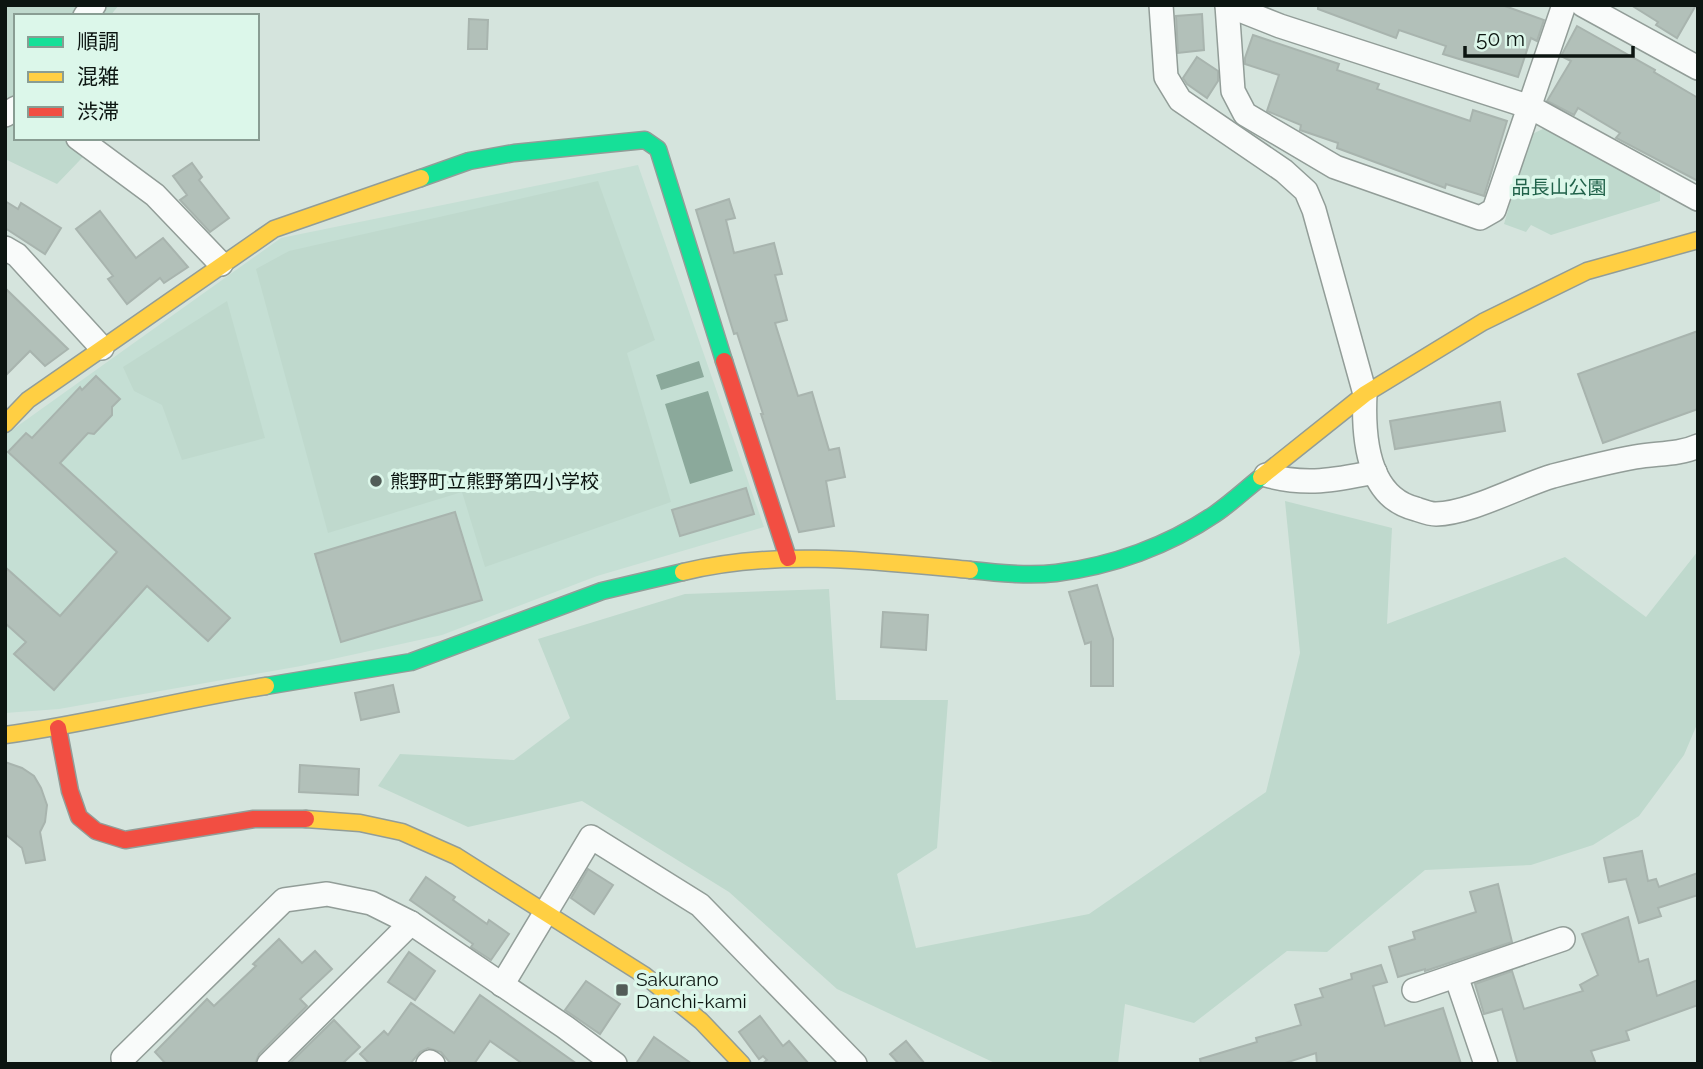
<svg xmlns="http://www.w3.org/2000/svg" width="1703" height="1069" viewBox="0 0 1703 1069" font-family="Raleway,'Noto Sans JP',sans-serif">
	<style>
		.built { fill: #c5dfd4 }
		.green { fill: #bfd9cd }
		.water { fill: #8ba99b }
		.building { fill: #b2c0b9; stroke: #a8b4ae; stroke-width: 2 }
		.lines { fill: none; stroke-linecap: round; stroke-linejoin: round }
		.street-casing { stroke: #929d98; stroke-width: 26 }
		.fast-casing { stroke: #929d98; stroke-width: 19 }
		.slow-casing { stroke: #929d98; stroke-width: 19 }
		.jam-casing { stroke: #929d98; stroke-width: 19 }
		.street { stroke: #f9fbfa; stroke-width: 23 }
		.fast { stroke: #16e098; stroke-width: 16 }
		.slow { stroke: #ffcf43; stroke-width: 16 }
		.jam { stroke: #f24e42; stroke-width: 16 }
		.poi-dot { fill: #525d58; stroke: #dcf7ea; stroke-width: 2.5 }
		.labels { text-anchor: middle; stroke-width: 7; stroke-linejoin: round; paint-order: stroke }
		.park-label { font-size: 19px; fill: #20624a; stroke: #dcf7ea }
		.poi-label { font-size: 19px; fill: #0c1511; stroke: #dcf7ea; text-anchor: start }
	</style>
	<rect width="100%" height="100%" fill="#d5e4dd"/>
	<path class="built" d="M638,165l126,362 -167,49 -155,59 -141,31 -242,43 -54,4v-278l276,-197z"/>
	<g class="green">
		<path d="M5,5h114l-9,11h-94v122h85l-44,46 -52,-25z"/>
		<path d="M1545,128l115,65v8l-109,34 -20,-10 -5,7 -22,-8 26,-89z"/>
		<path d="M598,181l57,159 -28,13 44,149 -186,65 -23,-75 -134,41 -72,-264 33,-18z"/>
		<path d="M227,301l38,137 -83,22 -20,-55 -28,-14 -11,-24z"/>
		<path d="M1285,501l107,27 -5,96 178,-67 81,60 52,-66v171l-14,33 -45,61 -46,29 -62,20 -106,5 -98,82 -40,-1 -93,72 -69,-19 -7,60h-121l-160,-75 -108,-97 -147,-91 -114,26 -90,-41 22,-32 114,6 56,-42 -32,-79 147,-45 144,-5 7,111h112l-11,148 -40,26 19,74 173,-34 177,-122 34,-139z"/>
	</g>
	<g class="water">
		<path d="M699,361l5,16 -43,13 -5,-15z"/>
		<path d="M708,391l25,80 -43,13 -25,-80z"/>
	</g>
	<g class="building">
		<path d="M1318,5h184l42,15 -7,21 -6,-3 -13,39 -75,-23 3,-8 -47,-16 -3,8 -78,-29z"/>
		<path d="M1631,5h65l-19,33 -21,-13 2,-3z"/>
		<path d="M1202,14l2,36 -26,3 -2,-37z"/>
		<path d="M469,19l19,1 -1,29h-19z"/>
		<path d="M1577,26l78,44 -1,2 44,26v83l-82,-43 4,-5 -42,-25 -4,7 -27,-14 24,-40 -10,-5z"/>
		<path d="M1253,35l86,29 -2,6 42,14 -2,5 49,17 44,15 3,-11 34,11 -23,75 -38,-12 -1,4 -108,-40 1,-5 -38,-13 1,-5 -34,-14 12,-36 -34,-11v-6z"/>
		<path d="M1197,57l21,14v10l-11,17 -20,-14 -4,-6z"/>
		<path d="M192,163l10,14 -3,3 30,38 -19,14 -30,-32 7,-5 -14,-19z"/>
		<path d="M729,199l6,19 -9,2 8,33 40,-10 8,31 -7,1 12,45 -12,3 23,73 14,-4 17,58 10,-2 6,29 -19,4 8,45 -35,6 -38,-118h2l-26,-81 -3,1 -15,-49 -23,-75z"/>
		<path d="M5,201l13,8 3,-6 40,25 -16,26 -40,-26z"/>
		<path d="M100,211l36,47 27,-20 25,29 -24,16 -4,-5 -33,26 -19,-25 5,-3 -37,-47z"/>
		<path d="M5,288l63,61 -23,17 -15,-15 -25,25z"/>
		<path d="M1698,331v78l-95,34 -25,-69z"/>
		<path d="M96,376l24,23 -8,8v8l-18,19 -6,-1 -28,30 170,155 -22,23 -61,-55 -93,104 -40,-36 12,-12 -21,-19v-56l55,49 57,-64 -109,-100 18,-19 6,5 48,-51 2,3z"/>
		<path d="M1500,402l5,29 -110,18 -5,-28z"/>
		<path d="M746,488l8,26 -74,22 -8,-26z"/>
		<path d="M455,512l27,88 -141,42 -26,-88z"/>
		<path d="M1097,585l16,54v47h-22v-44l-6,2 -16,-52z"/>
		<path d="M883,612l45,3 -2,35 -45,-3z"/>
		<path d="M393,685l6,27 -38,8 -6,-27z"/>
		<path d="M5,762l17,6 12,8 7,12 6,17 -2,17 -5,10 5,28 -19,3 -4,-15 -17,-14z"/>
		<path d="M300,765l59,4 -1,26 -59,-3z"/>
		<path d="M1642,851l6,30 8,-2 3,8 39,-14v22l-40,13 3,8 -22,7 -13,-44 -17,3 -5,-24z"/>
		<path d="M588,869l25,16 -19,29 -23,-16z"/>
		<path d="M426,877l29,20 -2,3 34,24 2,-4 20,14 -18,26 -20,-13 2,-3 -63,-44z"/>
		<path d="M1498,884l14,58 -87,29v-2l-27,8 -9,-30 26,-8 -2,-7 63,-20 -6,-20z"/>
		<path d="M1628,917l11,45 9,-3 9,37 41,-16v25l-72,26 3,9 -38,11 5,13h-78l-16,-55 -18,5 -9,-30 37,-13 12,38 59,-18 -3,-6 18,-10 -16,-41z"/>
		<path d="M279,939l23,24 13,-12 17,18 -32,30 7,7 -48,48 -4,10h-89l-11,-12 52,-53 7,7 42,-40 -3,-2z"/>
		<path d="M409,952l26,19 -20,29 -27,-18z"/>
		<path d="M1381,965l6,17 -14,4 12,40 58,-18 18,56h-144l-1,-11 -34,11h-81l-1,-5 57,-17 -1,-4 45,-13 -6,-20 28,-8 -3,-8 32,-10 -1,-5z"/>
		<path d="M586,981l34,23 -20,30 -35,-24z"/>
		<path d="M480,995l97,69h-54l-33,-23 -16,23h-23l-10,-12 -13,-4 -8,4 -10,12h-40l-10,-10 24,-23 4,4 23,-32 43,30z"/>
		<path d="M760,1016l23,30 6,-5 20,23h-47l5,-4 -4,-4 -4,3 -20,-27z"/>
		<path d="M334,1020l26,27 -18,17h-53z"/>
		<path d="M654,1037l38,27h-56z"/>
		<path d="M906,1041l19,23h-26l-9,-10z"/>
	</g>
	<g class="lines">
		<defs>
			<g id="street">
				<path d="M1161,5l5,72 14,23 104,71 22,20 8,19 51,184c-2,41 1,103 51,115 6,2 14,5 20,5 35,-1 83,-28 117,-38 27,-7 55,-14 82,-19 21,-4 43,-2 63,-11"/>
				<path d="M1227,5l6,86 12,23 90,53 145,51 14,-8 70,-205"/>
				<path d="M1227,5l53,21 250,81 168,92"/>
				<path d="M1583,5l115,63"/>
				<path d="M85,16l9,-11"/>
				<path d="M5,115l11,-7"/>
				<path d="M78,138l77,57 66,69"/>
				<path d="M5,248l12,7 85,93"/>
				<path d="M1266,475c40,11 69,5 109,-3"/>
				<path d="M1456,976l30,88"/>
				<path d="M502,985l89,-148 109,68 155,159"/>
				<path d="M1414,990l149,-51"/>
				<path d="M124,1064l-1,-6 161,-158 43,-6 44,9 40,20 154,104 50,37"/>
				<path d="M269,1064l142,-141"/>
				<path d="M428,1064l2,-2 3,2"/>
			</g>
			<g id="fast">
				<path d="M421,178l48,-17 45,-8 131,-13 13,9 66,212"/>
				<path d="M970,570c28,3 58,6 86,3 56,-7 112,-27 159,-59 16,-11 31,-25 46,-37"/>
				<path d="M266,686l145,-24 191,-71 81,-19"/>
			</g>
			<g id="slow">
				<path d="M5,424l23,-24 246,-171 147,-51"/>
				<path d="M1261,477l104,-83 118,-72 104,-51 111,-31"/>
				<path d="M683,572c93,-23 192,-11 287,-2"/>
				<path d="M5,735c88,-12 174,-35 261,-49"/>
				<path d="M306,819l54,4 42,9 54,24 188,119 57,46 41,43"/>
			</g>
			<g id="jam">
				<path d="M724,361l64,197"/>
				<path d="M58,728l12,63 9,26 17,14 29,9 129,-21h52"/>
			</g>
		</defs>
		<use href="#street" class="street-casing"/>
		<use href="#fast" class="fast-casing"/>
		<use href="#slow" class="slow-casing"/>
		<use href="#jam" class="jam-casing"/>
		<use href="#street" class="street"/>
		<use href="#fast" class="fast"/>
		<use href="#slow" class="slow"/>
		<use href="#jam" class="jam"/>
	</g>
	<g class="poi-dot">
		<circle cx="376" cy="481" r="7"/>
		<rect x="615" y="983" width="14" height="14" rx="3.5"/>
	</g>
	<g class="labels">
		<g class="park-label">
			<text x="1559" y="194">品長山公園</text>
		</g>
		<g class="poi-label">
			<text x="390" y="488">熊野町立熊野第四小学校</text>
			<text x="636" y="986">Sakurano<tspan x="636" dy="22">Danchi-kami</tspan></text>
		</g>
	</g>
	<rect width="1703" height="1069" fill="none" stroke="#0c1511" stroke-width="14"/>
	<rect x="14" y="14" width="245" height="126" fill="#dcf7ea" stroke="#899d93" stroke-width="2"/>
	<rect x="28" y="37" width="35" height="10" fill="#16e098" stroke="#899d93" stroke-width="2"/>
	<text x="77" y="49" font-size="21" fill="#0c1511">順調</text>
	<rect x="28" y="72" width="35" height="10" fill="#ffcf43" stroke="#899d93" stroke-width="2"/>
	<text x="77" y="84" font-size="21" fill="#0c1511">混雑</text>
	<rect x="28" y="107" width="35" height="10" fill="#f24e42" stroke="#899d93" stroke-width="2"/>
	<text x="77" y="119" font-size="21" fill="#0c1511">渋滞</text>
	<path d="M1465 46v10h168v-10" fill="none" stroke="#0c1511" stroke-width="3.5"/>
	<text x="1476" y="46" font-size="21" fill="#0c1511" stroke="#dcf7ea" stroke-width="5" paint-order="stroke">50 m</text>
</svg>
